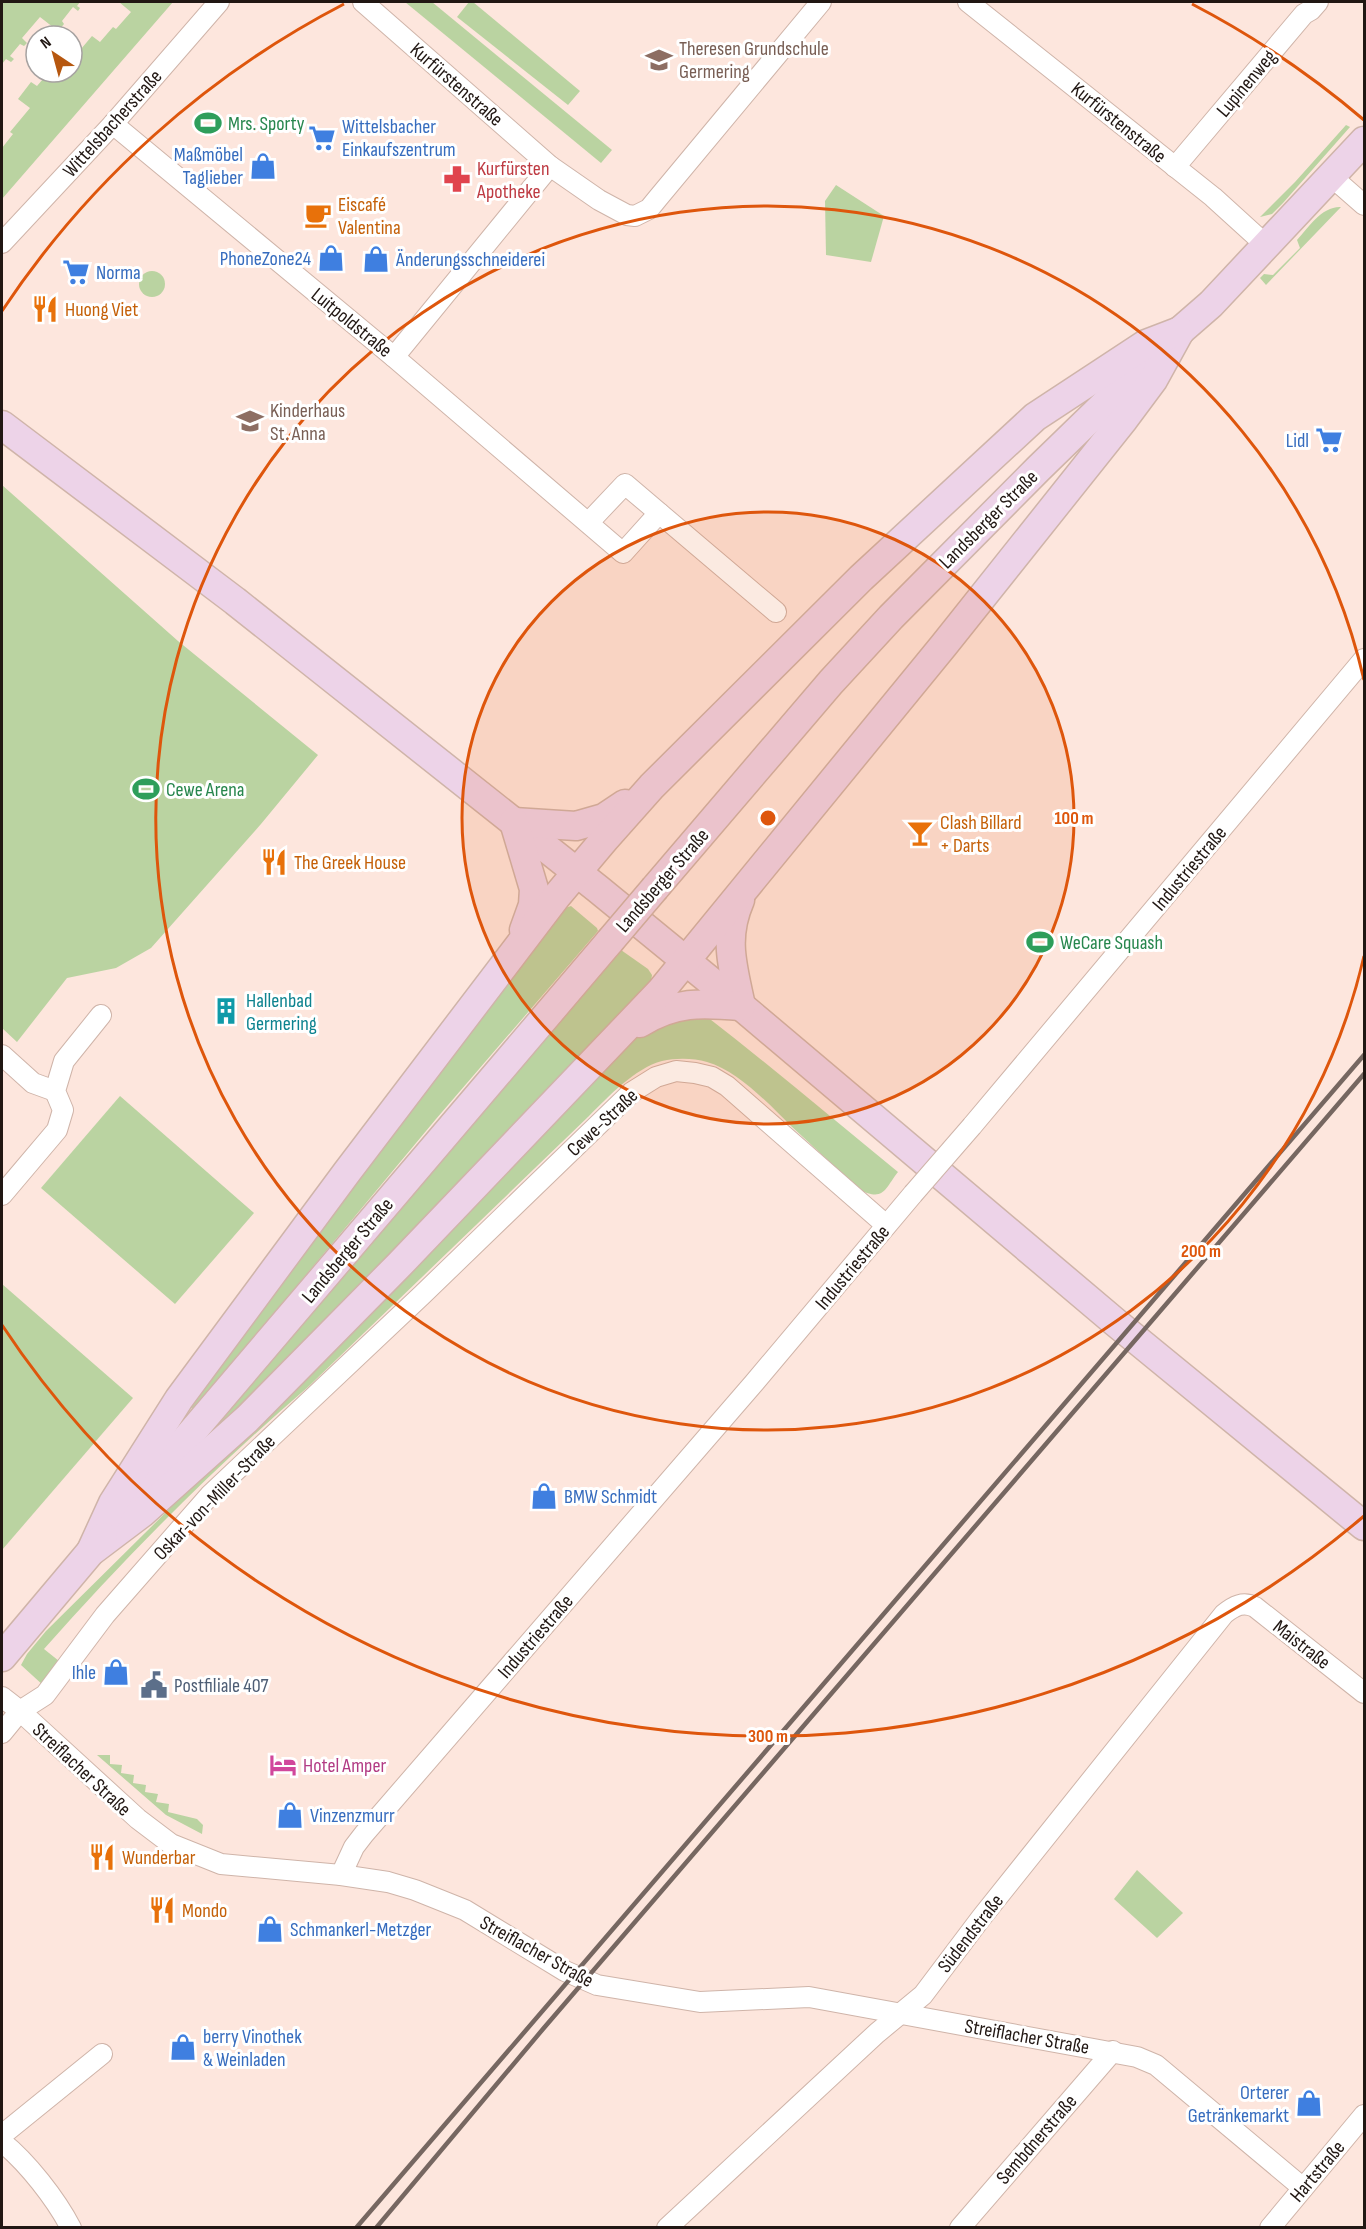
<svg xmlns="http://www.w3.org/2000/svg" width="1366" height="2229" viewBox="0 0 1366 2229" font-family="'Sofia Sans Condensed',sans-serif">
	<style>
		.green { fill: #bad3a1 }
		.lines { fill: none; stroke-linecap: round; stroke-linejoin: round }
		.minor-casing { stroke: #cfb4a9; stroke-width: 22 }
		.secondary-casing { stroke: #cfb4a9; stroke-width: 31 }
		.minor { stroke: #fff; stroke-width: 20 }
		.secondary { stroke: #edd3e8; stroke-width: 28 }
		.rail { stroke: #766761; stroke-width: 4.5 }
		.minor-bridge-casing { stroke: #cfb4a9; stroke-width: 22; stroke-linecap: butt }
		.secondary-bridge-casing { stroke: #cfb4a9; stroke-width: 31; stroke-linecap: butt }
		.minor-bridge { stroke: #fff; stroke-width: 20 }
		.secondary-bridge { stroke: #edd3e8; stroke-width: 28 }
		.ring { fill: none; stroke: #de560c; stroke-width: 3 }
		.labels { text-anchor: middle; stroke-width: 6; stroke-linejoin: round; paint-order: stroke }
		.education-label { font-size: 20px; fill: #785e54; stroke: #fff; text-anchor: start }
		.street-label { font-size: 20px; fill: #211713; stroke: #fff }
		.leisure-label { font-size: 20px; fill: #27864d; stroke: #fff; text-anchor: start }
		.shop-label { font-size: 20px; fill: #366cbe; stroke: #fff; text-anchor: start }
		.health-label { font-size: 20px; fill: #be3a42; stroke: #fff; text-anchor: start }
		.food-label { font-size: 20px; fill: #c56008; stroke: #fff; text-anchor: start }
		.culture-label { font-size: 20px; fill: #0d838f; stroke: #fff; text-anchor: start }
		.service-label { font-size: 20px; fill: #4e5e75; stroke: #fff; text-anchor: start }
		.hotel-label { font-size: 20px; fill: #b23c85; stroke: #fff; text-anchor: start }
		.centre { fill: #de560c; stroke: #fff; stroke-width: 3 }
		.ring-label { font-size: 18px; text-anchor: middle; font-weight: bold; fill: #de560c; stroke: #fff; stroke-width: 6; stroke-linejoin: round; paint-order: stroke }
	</style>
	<rect width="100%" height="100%" fill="#fde6dd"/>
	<g class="green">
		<path d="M2,2h78l-3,4 3,2 -2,3 -5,-4 -11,14 2,3 -6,7 -18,-14 -18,21 5,5 -3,3 -4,-2 -10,12 4,3 -3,3 -5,-3 -4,5z"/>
		<path d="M119,2h54l-171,197v-51l11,-14 -3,-2 20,-24 -12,-9 13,-17 6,4 12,-14h23v-30l9,7 11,-13 8,6 13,-15 3,2 15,-17z"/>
		<path d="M405,2h27l180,148 -11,13z"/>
		<path d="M469,2h4l107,89 -12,14 -111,-88z"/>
		<path d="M1346,125l4,2 -67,76 -11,11 -12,3 35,-35z"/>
		<path d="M836,185l48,31 -13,46 -45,-7 -1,-54z"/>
		<path d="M1341,207l-75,78 -6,-7 4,-4 9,1 27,-27 -3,-8c12,-13 25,-34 44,-33z"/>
		<circle cx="152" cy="284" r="13"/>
		<path d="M2,485l176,156 140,114 -57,69 -110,124 -35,20 -49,10 -50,64 -15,-14z"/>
		<path d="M571,906l26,22 1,3 -162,188 -240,288 -7,2 8,-16 368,-485z"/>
		<path d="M621,950l27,19 4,6 -1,7 -401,420 -34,27 1,-5z"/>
		<path d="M706,1016c65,50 128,104 192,156 -14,18 -14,30 -40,17 -22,-21 -44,-42 -67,-63 -22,-22 -53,-55 -84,-64 -14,-4 -31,-4 -45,-1 -27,7 -54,36 -73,55l-281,271c-94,81 -181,168 -264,262l15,12 -15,25 -23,-21 6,-11 19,-23 197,-195 387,-394 22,-18z"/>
		<path d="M120,1096l134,117 -79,91 -134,-116z"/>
		<path d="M2,1284l131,114 -131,152z"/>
		<path d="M97,1755h13v9l12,1 -1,8 13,2 -1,8 13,2 -1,7 13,2 -2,8 13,2 -1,8 29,7 6,6 -1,9 -36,-19z"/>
		<path d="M1137,1870l46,43 -26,25 -43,-39z"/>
	</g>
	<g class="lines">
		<defs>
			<g id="minor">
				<path d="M363,2l187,164 49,34 28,15 8,1 14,-7 9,-11 163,-196"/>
				<path d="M968,2l245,195 54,49"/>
				<path d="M113,124l281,233 229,196 36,-40"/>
				<path d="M1175,167l129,-153 7,-4 7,-8"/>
				<path d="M1332,177l32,28"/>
				<path d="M2,243l111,-119 106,-122"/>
				<path d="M394,357l156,-191"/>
				<path d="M589,522l36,-38 151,128"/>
				<path d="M2,1055l31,28 22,8"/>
				<path d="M972,1126l392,-467"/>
				<path d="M2,1195l55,-65 6,-20 -8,-19 9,-30 37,-46"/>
				<path d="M2,1697l18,14 118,108 33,25 50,20 120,11 47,7 27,8 50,20 100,61 32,14 103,17 109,-5 328,60 19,8 147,123"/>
				<path d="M2,1733l18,-22 25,-16 60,-80 105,-120 212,-200 210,-203 24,-15 20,-6 19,2 17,4 15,9 159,139"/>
				<path d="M341,1875l13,-28 10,-13 390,-451 159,-189"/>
				<path d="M2,2135l100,-81"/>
				<path d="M2,2142c25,20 54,57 69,86"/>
				<path d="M667,2228l210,-195 46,-38 58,-77 243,-304c10,-8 19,-13 31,-7l109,86"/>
				<path d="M960,2228l153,-177"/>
				<path d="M1270,2228l94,-113"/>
			</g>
			<g id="secondary">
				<path d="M2,425l233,176 363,288 143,117 374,316 249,204"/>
				<path d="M514,822l62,4 28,-8 21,-14"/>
				<path d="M514,822l20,67 -1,16 -9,25"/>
				<path d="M655,888l176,-206 60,-65 147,-148 142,-138 31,-27 153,-163"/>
				<path d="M740,900c-17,39 -7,67 1,106"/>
				<path d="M640,1023c35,-22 61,-20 101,-17"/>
				<path d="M135,1499l475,-558"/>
				<path d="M93,1550l49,-37 105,-94 152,-154 261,-273 284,-347 180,-226 29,-39 27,-49"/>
				<path d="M91,1551l22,-48 66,-104 168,-227 209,-275 48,-57 48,-54 209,-208 174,-161 111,-73 34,-13"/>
				<path d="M2,1657l101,-120"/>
			</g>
		</defs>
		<use href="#minor" class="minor-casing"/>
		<use href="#secondary" class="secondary-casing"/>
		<use href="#minor" class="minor"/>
		<use href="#secondary" class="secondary"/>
		<g class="rail">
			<path d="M356,2228l1008,-1173"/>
			<path d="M376,2228l167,-199 821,-955"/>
		</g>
		<defs>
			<path id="minor-bridge" d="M913,1194l59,-68"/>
			<path id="secondary-bridge" d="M610,941l45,-53"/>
		</defs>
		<use href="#minor-bridge" class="minor-bridge-casing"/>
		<use href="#secondary-bridge" class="secondary-bridge-casing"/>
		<use href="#minor-bridge" class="minor-bridge"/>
		<use href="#secondary-bridge" class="secondary-bridge"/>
	</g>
	<circle cx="768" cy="818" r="306" fill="#de560c" fill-opacity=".12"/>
	<g class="ring">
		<circle cx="768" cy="818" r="306"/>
		<path d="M1364 956A612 612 0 1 1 1364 680"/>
		<path d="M1364 1516A918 918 0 0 1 2 1325M2 311A918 918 0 0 1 344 4M1192 4A918 918 0 0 1 1364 120"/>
	</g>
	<defs>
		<symbol id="school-bare" viewBox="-9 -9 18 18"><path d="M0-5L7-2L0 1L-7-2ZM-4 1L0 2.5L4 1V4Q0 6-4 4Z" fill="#8d6e63" stroke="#fff" stroke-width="2.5" paint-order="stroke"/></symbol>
		<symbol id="stadium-bare" viewBox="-9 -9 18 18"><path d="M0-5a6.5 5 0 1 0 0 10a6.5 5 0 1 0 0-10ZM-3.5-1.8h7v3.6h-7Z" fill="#2e9e5b" stroke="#fff" stroke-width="2.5" paint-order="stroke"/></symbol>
		<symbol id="supermarket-bare" viewBox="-9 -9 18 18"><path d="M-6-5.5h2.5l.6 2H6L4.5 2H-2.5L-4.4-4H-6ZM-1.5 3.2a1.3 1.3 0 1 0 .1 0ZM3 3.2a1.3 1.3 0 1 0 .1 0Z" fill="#3f7fe0" stroke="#fff" stroke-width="2.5" paint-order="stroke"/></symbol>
		<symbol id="shop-bare" viewBox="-9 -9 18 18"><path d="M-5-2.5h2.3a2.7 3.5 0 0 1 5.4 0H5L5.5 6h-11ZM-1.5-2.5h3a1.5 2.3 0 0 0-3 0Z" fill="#3f7fe0" stroke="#fff" stroke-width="2.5" paint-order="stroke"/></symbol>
		<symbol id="pharmacy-bare" viewBox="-9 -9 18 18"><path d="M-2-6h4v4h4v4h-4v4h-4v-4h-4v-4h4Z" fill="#e0444e" stroke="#fff" stroke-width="2.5" paint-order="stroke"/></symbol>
		<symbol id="cafe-bare" viewBox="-9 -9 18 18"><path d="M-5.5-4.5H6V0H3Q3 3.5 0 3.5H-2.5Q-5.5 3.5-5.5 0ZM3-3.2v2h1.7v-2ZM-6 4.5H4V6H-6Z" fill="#e8710a" stroke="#fff" stroke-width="2.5" paint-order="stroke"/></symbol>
		<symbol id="restaurant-bare" viewBox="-9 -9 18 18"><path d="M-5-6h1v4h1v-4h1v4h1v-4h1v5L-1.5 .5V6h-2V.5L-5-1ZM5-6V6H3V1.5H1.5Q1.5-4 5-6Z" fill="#e8710a" stroke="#fff" stroke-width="2.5" paint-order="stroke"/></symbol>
		<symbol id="bar-bare" viewBox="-9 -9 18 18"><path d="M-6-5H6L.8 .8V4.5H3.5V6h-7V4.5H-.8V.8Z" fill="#e8710a" stroke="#fff" stroke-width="2.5" paint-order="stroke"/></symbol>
		<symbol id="building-bare" viewBox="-9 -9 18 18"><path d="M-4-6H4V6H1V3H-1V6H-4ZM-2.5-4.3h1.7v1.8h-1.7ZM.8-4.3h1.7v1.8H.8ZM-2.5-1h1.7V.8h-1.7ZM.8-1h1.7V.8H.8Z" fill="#0f9aa8" stroke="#fff" stroke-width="2.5" paint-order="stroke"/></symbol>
		<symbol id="civic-bare" viewBox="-9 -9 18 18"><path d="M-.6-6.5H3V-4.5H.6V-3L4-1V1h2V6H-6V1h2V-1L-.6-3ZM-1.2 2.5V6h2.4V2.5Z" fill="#5c6f8a" stroke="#fff" stroke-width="2.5" paint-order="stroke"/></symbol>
		<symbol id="hotel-bare" viewBox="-9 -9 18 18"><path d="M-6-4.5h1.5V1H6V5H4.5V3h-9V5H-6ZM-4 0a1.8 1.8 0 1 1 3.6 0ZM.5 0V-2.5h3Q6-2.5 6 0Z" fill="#d1479c" stroke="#fff" stroke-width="2.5" paint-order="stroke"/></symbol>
	</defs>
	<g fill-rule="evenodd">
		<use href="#school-bare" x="640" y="41" width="38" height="38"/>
		<use href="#stadium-bare" x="189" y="104" width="38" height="38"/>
		<use href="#supermarket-bare" x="303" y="119" width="38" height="38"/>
		<use href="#shop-bare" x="244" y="147" width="38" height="38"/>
		<use href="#pharmacy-bare" x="438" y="160" width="38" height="38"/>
		<use href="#cafe-bare" x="299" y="196" width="38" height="38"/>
		<use href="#shop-bare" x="312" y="239" width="38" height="38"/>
		<use href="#shop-bare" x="357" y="240" width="38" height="38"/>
		<use href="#supermarket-bare" x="57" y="253" width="38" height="38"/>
		<use href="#restaurant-bare" x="26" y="290" width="38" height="38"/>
		<use href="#school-bare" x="231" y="402" width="38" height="38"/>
		<use href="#supermarket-bare" x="1310" y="421" width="38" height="38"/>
		<use href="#stadium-bare" x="127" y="770" width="38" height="38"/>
		<use href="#bar-bare" x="901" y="814" width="38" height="38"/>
		<use href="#restaurant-bare" x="255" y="843" width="38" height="38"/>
		<use href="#stadium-bare" x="1021" y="923" width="38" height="38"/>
		<use href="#building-bare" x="207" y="992" width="38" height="38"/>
		<use href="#shop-bare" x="525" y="1477" width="38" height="38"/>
		<use href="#shop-bare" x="97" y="1653" width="38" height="38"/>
		<use href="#civic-bare" x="135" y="1666" width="38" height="38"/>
		<use href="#hotel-bare" x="264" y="1746" width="38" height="38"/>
		<use href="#shop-bare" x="271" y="1796" width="38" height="38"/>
		<use href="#restaurant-bare" x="83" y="1838" width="38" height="38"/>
		<use href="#restaurant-bare" x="143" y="1891" width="38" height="38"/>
		<use href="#shop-bare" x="251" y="1910" width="38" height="38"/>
		<use href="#shop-bare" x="164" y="2028" width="38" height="38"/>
		<use href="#shop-bare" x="1290" y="2084" width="38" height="38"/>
	</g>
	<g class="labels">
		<g class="education-label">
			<text x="679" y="55">Theresen Grundschule<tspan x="679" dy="23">Germering</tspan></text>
			<text x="270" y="417">Kinderhaus<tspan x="270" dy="23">St. Anna</tspan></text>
		</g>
		<g class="street-label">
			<text transform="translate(1246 83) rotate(-50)" y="7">Lupinenweg</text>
			<text transform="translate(457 84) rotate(41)" y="7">Kurfürstenstraße</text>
			<text transform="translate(1119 122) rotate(39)" y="7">Kurfürstenstraße</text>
			<text transform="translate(112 123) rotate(-48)" y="7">Wittelsbacherstraße</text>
			<text transform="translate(352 322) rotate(39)" y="7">Luitpoldstraße</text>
			<text transform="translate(988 519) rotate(-45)" y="7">Landsberger Straße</text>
			<text transform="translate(1189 868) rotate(-50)" y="7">Industriestraße</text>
			<text transform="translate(662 880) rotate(-49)" y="7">Landsberger Straße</text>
			<text transform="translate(602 1122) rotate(-43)" y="7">Cewe-Straße</text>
			<text transform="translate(347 1250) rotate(-50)" y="7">Landsberger Straße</text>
			<text transform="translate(852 1267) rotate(-50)" y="7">Industriestraße</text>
			<text transform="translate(214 1497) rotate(-46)" y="7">Oskar-von-Miller-Straße</text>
			<text transform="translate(535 1636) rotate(-49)" y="7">Industriestraße</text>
			<text transform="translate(1302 1644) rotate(38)" y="7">Maistraße</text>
			<text transform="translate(82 1769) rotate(43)" y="7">Streiflacher Straße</text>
			<text transform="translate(970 1933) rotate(-52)" y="7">Südendstraße</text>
			<text transform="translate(537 1951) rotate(29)" y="7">Streiflacher Straße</text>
			<text transform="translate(1027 2036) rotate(10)" y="7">Streiflacher Straße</text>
			<text transform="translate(1036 2139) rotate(-49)" y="7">Sembdnerstraße</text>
			<text transform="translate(1317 2171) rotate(-50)" y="7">Hartstraße</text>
		</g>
		<g class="leisure-label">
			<text x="228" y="130">Mrs. Sporty</text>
			<text x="166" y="796">Cewe Arena</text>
			<text x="1060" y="949">WeCare Squash</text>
		</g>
		<g class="shop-label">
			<text x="342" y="133">Wittelsbacher<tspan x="342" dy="23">Einkaufszentrum</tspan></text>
			<text x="243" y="161" text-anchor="end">Maßmöbel<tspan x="243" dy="23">Taglieber</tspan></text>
			<text x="311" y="265" text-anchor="end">PhoneZone24</text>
			<text x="396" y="266">Änderungsschneiderei</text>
			<text x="96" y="279">Norma</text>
			<text x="1309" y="447" text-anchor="end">Lidl</text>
			<text x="564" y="1503">BMW Schmidt</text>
			<text x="96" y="1679" text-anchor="end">Ihle</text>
			<text x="310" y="1822">Vinzenzmurr</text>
			<text x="290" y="1936">Schmankerl-Metzger</text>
			<text x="203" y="2043">berry Vinothek<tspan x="203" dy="23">&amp; Weinladen</tspan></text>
			<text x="1289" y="2099" text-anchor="end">Orterer<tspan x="1289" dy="23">Getränkemarkt</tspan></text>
		</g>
		<g class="health-label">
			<text x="477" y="175">Kurfürsten<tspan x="477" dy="23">Apotheke</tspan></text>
		</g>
		<g class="food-label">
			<text x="338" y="211">Eiscafé<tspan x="338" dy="23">Valentina</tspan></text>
			<text x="65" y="316">Huong Viet</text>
			<text x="940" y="829">Clash Billard<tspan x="940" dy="23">+ Darts</tspan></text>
			<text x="294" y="869">The Greek House</text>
			<text x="122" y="1864">Wunderbar</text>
			<text x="182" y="1917">Mondo</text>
		</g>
		<g class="culture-label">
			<text x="246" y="1007">Hallenbad<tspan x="246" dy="23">Germering</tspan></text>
		</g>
		<g class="service-label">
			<text x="174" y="1692">Postfiliale 407</text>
		</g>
		<g class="hotel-label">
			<text x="303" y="1772">Hotel Amper</text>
		</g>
	</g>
	<circle cx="768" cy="818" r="9" class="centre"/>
	<g class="ring-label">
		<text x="1074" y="824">100 m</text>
		<text x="1201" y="1257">200 m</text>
		<text x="768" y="1742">300 m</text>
	</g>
	<rect width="1366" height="2229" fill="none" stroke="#211713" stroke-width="6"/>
	<g transform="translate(54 54) rotate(324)"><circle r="28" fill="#ffffff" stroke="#a6a2a1" stroke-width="1.5"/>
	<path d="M0-4.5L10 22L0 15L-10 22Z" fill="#b6570f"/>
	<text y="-9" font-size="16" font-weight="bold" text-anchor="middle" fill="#211713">N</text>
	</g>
</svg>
